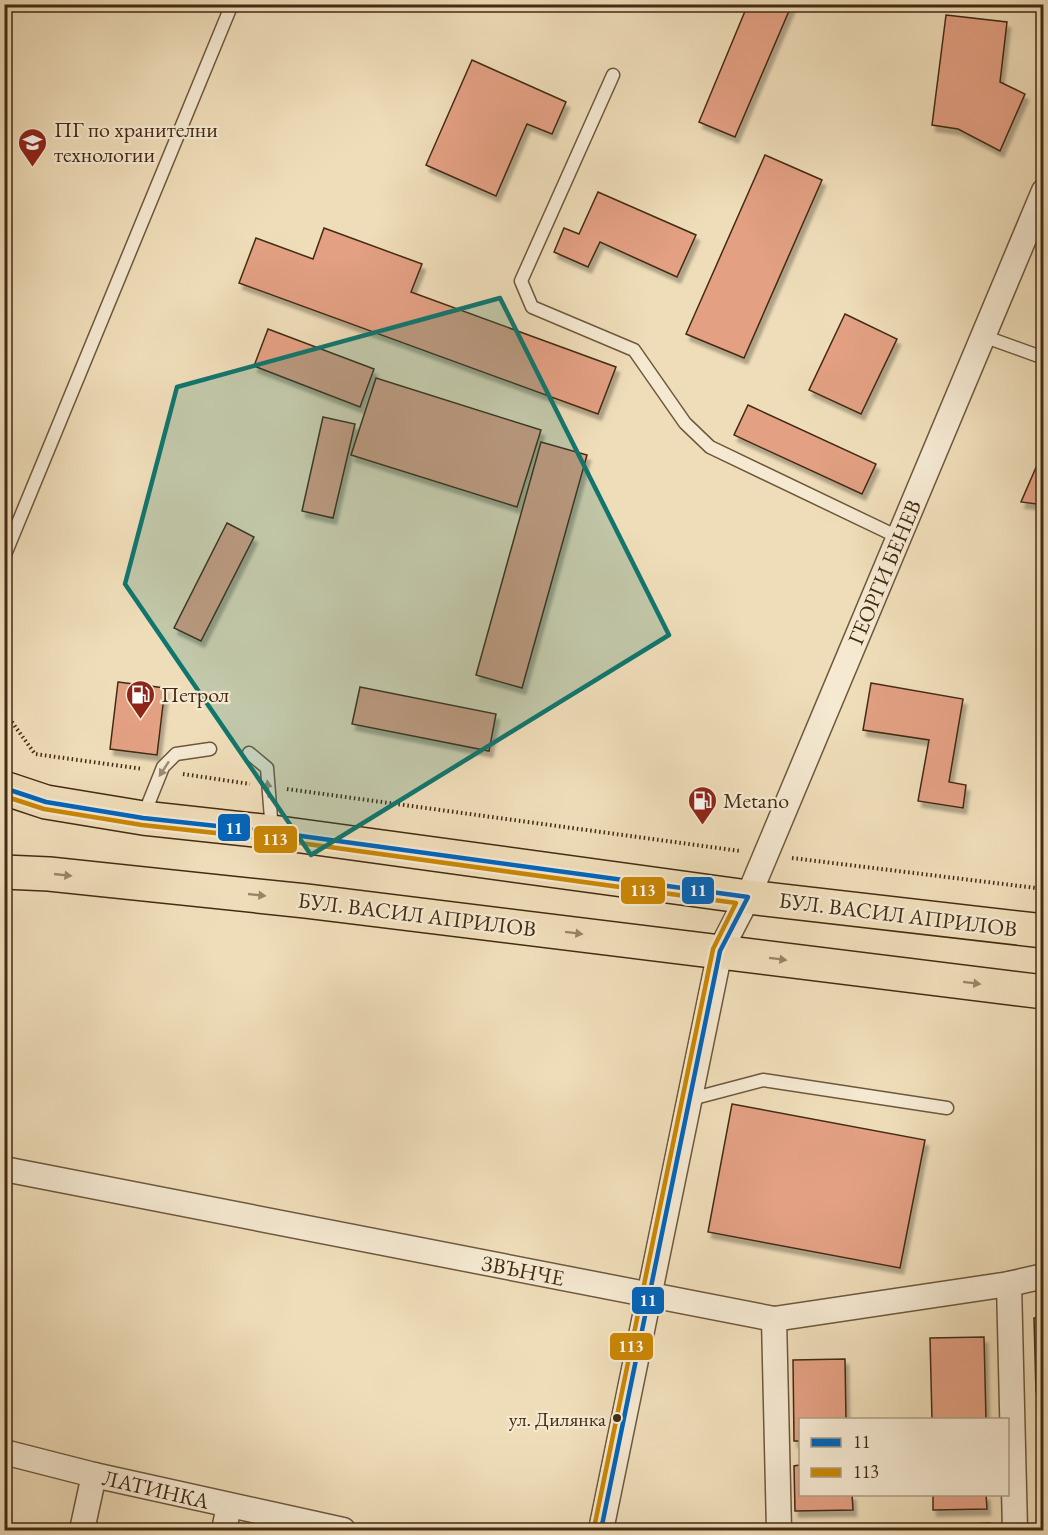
<svg xmlns="http://www.w3.org/2000/svg" width="1048" height="1535" viewBox="0 0 1048 1535" font-family="'EB Garamond',serif">
	<style>
		.building { fill: #e3a083; stroke: #432b12; stroke-width: 1.5; filter: url(#shadow) }
		.lines { fill: none; stroke-linecap: round; stroke-linejoin: round }
		.lane-casing { stroke: #6e583c; stroke-width: 15 }
		.street-casing { stroke: #6e583c; stroke-width: 27 }
		.primary-casing { stroke: #432b12; stroke-width: 36 }
		.path { stroke: #432b12; stroke-width: 4; stroke-dasharray: 1.5 3; stroke-linecap: butt }
		.lane { stroke: #f5e9d2; stroke-width: 12 }
		.street { stroke: #f5e9d2; stroke-width: 24 }
		.primary { stroke: #efddb9; stroke-width: 33 }
		.bus-1-casing { stroke: #f5e9d2; stroke-width: 9 }
		.bus-2-casing { stroke: #f5e9d2; stroke-width: 9 }
		.bus-1 { stroke: #0065bd; stroke-width: 4.5 }
		.bus-2 { stroke: #ca8704; stroke-width: 4.5 }
		.oneway { fill: #9c8a72 }
		.oneway2 { fill: #998466 }
		.marked { fill: #0f766e; fill-opacity: 0.2; stroke: #0f766e; stroke-width: 4.5; stroke-linejoin: round }
		.bus-dot { fill: #432b12; stroke: #f5e9d2; stroke-width: 2 }
		.labels { text-anchor: middle; stroke-width: 4.5; stroke-linejoin: round; paint-order: stroke }
		.bus-label { font-size: 20px; fill: #432b12; stroke: #f5e9d2; text-anchor: end }
		.poi-label { font-size: 22px; fill: #432b12; stroke: #f5e9d2; text-anchor: start }
		.street-label { font-size: 22px; fill: #432b12; stroke: #f5e9d2 }
		.line-badge { stroke: #f5e9d2; stroke-width: 2 }
		.badge-label { font-size: 16px; text-anchor: middle; font-weight: bold; fill: #fff }
	</style>
	<defs>
		<filter id="shadow"><feDropShadow dx="3.5" dy="6" stdDeviation="1.5" flood-color="#0004"/></filter>
	</defs>
	<rect width="100%" height="100%" fill="#efddb9"/>
	<filter id="stains"><feTurbulence type="fractalNoise" baseFrequency=".00333" numOctaves="4"/><feColorMatrix values="0 0 0 0 .2 0 0 0 0 .09 0 0 0 0 .02 0 0 0 .5 -.17"/></filter>
	<radialGradient id="worn" r=".72"><stop offset=".6" stop-color="#630" stop-opacity="0"/><stop offset="1" stop-color="#630" stop-opacity=".3"/></radialGradient>
	<g class="building">
		<path d="M748,4h44l-57,133 -36,-15z"/>
		<path d="M946,15l61,7 -7,60 25,12 -25,57 -42,-22 -26,-4z"/>
		<path d="M472,60l94,42 -14,32 -25,-10 -31,72 -70,-31z"/>
		<path d="M765,155l57,25 -78,178 -58,-24z"/>
		<path d="M598,192l98,43 -19,42 -77,-35 -12,25 -34,-15 10,-24 15,6z"/>
		<path d="M324,228l98,36 -11,28 205,75 -18,47 -359,-131 17,-45 57,21z"/>
		<path d="M845,314l52,25 -36,75 -52,-24z"/>
		<path d="M268,329l106,40 -14,38 -106,-41z"/>
		<path d="M376,378l165,52 -24,77 -166,-52z"/>
		<path d="M748,405l128,59 -14,30 -128,-59z"/>
		<path d="M323,417l32,7 -22,94 -31,-7z"/>
		<path d="M541,442l46,13 -65,233 -46,-13z"/>
		<path d="M1044,449v56l-23,-3z"/>
		<path d="M227,523l27,14 -53,104 -27,-13z"/>
		<path d="M118,682l47,6 -8,67 -47,-6z"/>
		<path d="M871,683l92,16 -14,83 17,3 -3,23 -45,-7 11,-61 -66,-10z"/>
		<path d="M360,687l136,27 -7,37 -137,-27z"/>
		<path d="M732,1104l193,36 -25,128 -192,-36z"/>
		<path d="M1034,1318h10v74h-8z"/>
		<path d="M984,1337l2,83h-54l-2,-82z"/>
		<path d="M845,1359l1,61h-46v21h-6l-1,-81z"/>
		<path d="M800,1465v29h52l1,16 -58,1 -1,-45z"/>
		<path d="M933,1494h53l1,15 -54,1z"/>
		<path d="M990,1523v7h-63v-4z"/>
		<path d="M853,1526v4h-56v-2z"/>
	</g>
	<g class="lines">
		<defs>
			<g id="lane">
				<path d="M613,75l-92,206 11,26 102,43 51,73 25,24 188,90"/>
				<path d="M983,336l61,22"/>
				<path d="M4,557l228,-553"/>
				<path d="M249,753l18,15 5,63"/>
				<path d="M143,817l20,-50 13,-13 34,-5"/>
				<path d="M691,1099l72,-19 184,28"/>
			</g>
			<g id="street">
				<path d="M4,1169l770,150 235,-35 35,-8"/>
				<path d="M1009,1284l6,246"/>
				<path d="M774,1319l5,211"/>
				<path d="M4,1452l90,23 249,55"/>
				<path d="M82,1530l12,-55"/>
				<path d="M224,1530l5,-24"/>
				<path d="M601,1530l119,-579 28,-54 296,-706"/>
			</g>
			<g id="primary">
				<path d="M4,788l42,14 97,16 129,14 476,65 296,34"/>
				<path d="M4,872l45,2 257,27 738,91"/>
			</g>
		</defs>
		<use href="#lane" class="lane-casing"/>
		<use href="#street" class="street-casing"/>
		<use href="#primary" class="primary-casing"/>
		<g class="path">
			<path d="M4,711l31,43 108,15"/>
			<path d="M183,774l67,10"/>
			<path d="M287,789l453,62"/>
			<path d="M792,858l252,31"/>
		</g>
		<use href="#lane" class="lane"/>
		<use href="#street" class="street"/>
		<use href="#primary" class="primary"/>
		<defs>
			<path id="bus-1" d="M4,788l42,14 97,16 129,14 476,65 -28,54 -119,579"/>
			<path id="bus-2" d="M4,796l40,13 98,16 129,14 465,64 -23,46 -119,579"/>
		</defs>
		<use href="#bus-1" class="bus-1-casing"/>
		<use href="#bus-2" class="bus-2-casing"/>
		<use href="#bus-1" class="bus-1"/>
		<use href="#bus-2" class="bus-2"/>
	</g>
	<defs><path id="oneway-solid" d="M-6-.8H1V-3.2L6.5 0L1 3.2V.8H-6Z" transform="scale(1.5)"/></defs>
	<g class="oneway">
		<use href="#oneway-solid" transform="translate(164 769) rotate(123)"/>
		<use href="#oneway-solid" transform="translate(268 789) rotate(-95)"/>
	</g>
	<g class="oneway2">
		<use href="#oneway-solid" transform="translate(63 875) rotate(6)"/>
		<use href="#oneway-solid" transform="translate(257 895) rotate(6)"/>
		<use href="#oneway-solid" transform="translate(574 933) rotate(7)"/>
		<use href="#oneway-solid" transform="translate(778 959) rotate(7)"/>
		<use href="#oneway-solid" transform="translate(972 983) rotate(7)"/>
	</g>
	<path class="marked" d="M500,298l169,337 -358,220 -186,-271 52,-197z"/>
	<defs>
		<symbol id="school-pin" viewBox="-11 -11 22 30"><path d="M0 17L-7.5 6A9.5 9.5 0 1 1 7.5 6Z" fill="#8f2418" stroke="#f5e9d2"/><path d="M0-5L7-2L0 1L-7-2ZM-4 1L0 2.5L4 1V4Q0 6-4 4Z" fill="#fff"/></symbol>
		<symbol id="fuel-pin" viewBox="-11 -11 22 30"><path d="M0 17L-7.5 6A9.5 9.5 0 1 1 7.5 6Z" fill="#8f2418" stroke="#f5e9d2"/><path d="M-5.5-6h7V0h2V4h1.3V-2.5L3-4.5l.8-.8L6-3V5H2.5V1h-1V6h-7ZM-4.2-4.7v3.2H.2V-4.7Z" fill="#fff"/></symbol>
	</defs>
	<g fill-rule="evenodd">
		<use href="#school-pin" x="16" y="126" width="33" height="45"/>
		<use href="#fuel-pin" x="124" y="678" width="33" height="45"/>
		<use href="#fuel-pin" x="686" y="784" width="33" height="45"/>
	</g>
	<circle class="bus-dot" cx="617" cy="1418" r="5"/>
	<g class="labels">
		<g class="bus-label">
			<text x="606" y="1426">ул. Дилянка</text>
		</g>
		<g class="poi-label">
			<text x="54" y="137">ПГ по хранителни<tspan x="54" dy="25">технологии</tspan></text>
			<text x="161" y="702">Петрол</text>
			<text x="723" y="808">Metano</text>
		</g>
		<g class="street-label">
			<text transform="translate(884 572) rotate(-67)" y="8">ГЕОРГИ БЕНЕВ</text>
			<text transform="translate(417 914) rotate(7)" y="8">БУЛ. ВАСИЛ АПРИЛОВ</text>
			<text transform="translate(898 914) rotate(7)" y="8">БУЛ. ВАСИЛ АПРИЛОВ</text>
			<text transform="translate(523 1270) rotate(11)" y="8">ЗВЪНЧЕ</text>
			<text transform="translate(156 1489) rotate(13)" y="8">ЛАТИНКА</text>
		</g>
	</g>
	<g class="line-badge">
		<rect x="217" y="813" width="34" height="29" rx="6" fill="#0065bd"/>
		<rect x="253" y="825" width="45" height="29" rx="6" fill="#ca8704"/>
		<rect x="681" y="876" width="34" height="29" rx="6" fill="#0065bd"/>
		<rect x="620" y="876" width="46" height="29" rx="6" fill="#ca8704"/>
		<rect x="631" y="1286" width="34" height="29" rx="6" fill="#0065bd"/>
		<rect x="609" y="1332" width="45" height="29" rx="6" fill="#ca8704"/>
	</g>
	<g class="badge-label">
		<text x="234" y="834">11</text>
		<text x="275" y="845">113</text>
		<text x="698" y="896">11</text>
		<text x="643" y="896">113</text>
		<text x="648" y="1306">11</text>
		<text x="631" y="1352">113</text>
	</g>
	<rect width="1048" height="1535" fill="none" stroke="#efddb9" stroke-width="24"/>
	<rect x="6" y="6" width="1036" height="1523" fill="none" stroke="#432b12" stroke-width="3"/>
	<rect x="12" y="12" width="1024" height="1511" fill="none" stroke="#432b12" stroke-width="1.5"/>
	<rect x="799" y="1418" width="210" height="78" fill="#f5e9d2" stroke="#ae9d85" stroke-width="1.5"/>
	<rect x="811" y="1438" width="30" height="9" fill="#0065bd" stroke="#ae9d85" stroke-width="1.5"/>
	<text x="853" y="1448" font-size="18" fill="#432b12">11</text>
	<rect x="811" y="1468" width="30" height="9" fill="#ca8704" stroke="#ae9d85" stroke-width="1.5"/>
	<text x="853" y="1478" font-size="18" fill="#432b12">113</text>
	<rect width="100%" height="100%" filter="url(#stains)"/>
	<rect width="100%" height="100%" fill="url(#worn)"/>
</svg>
